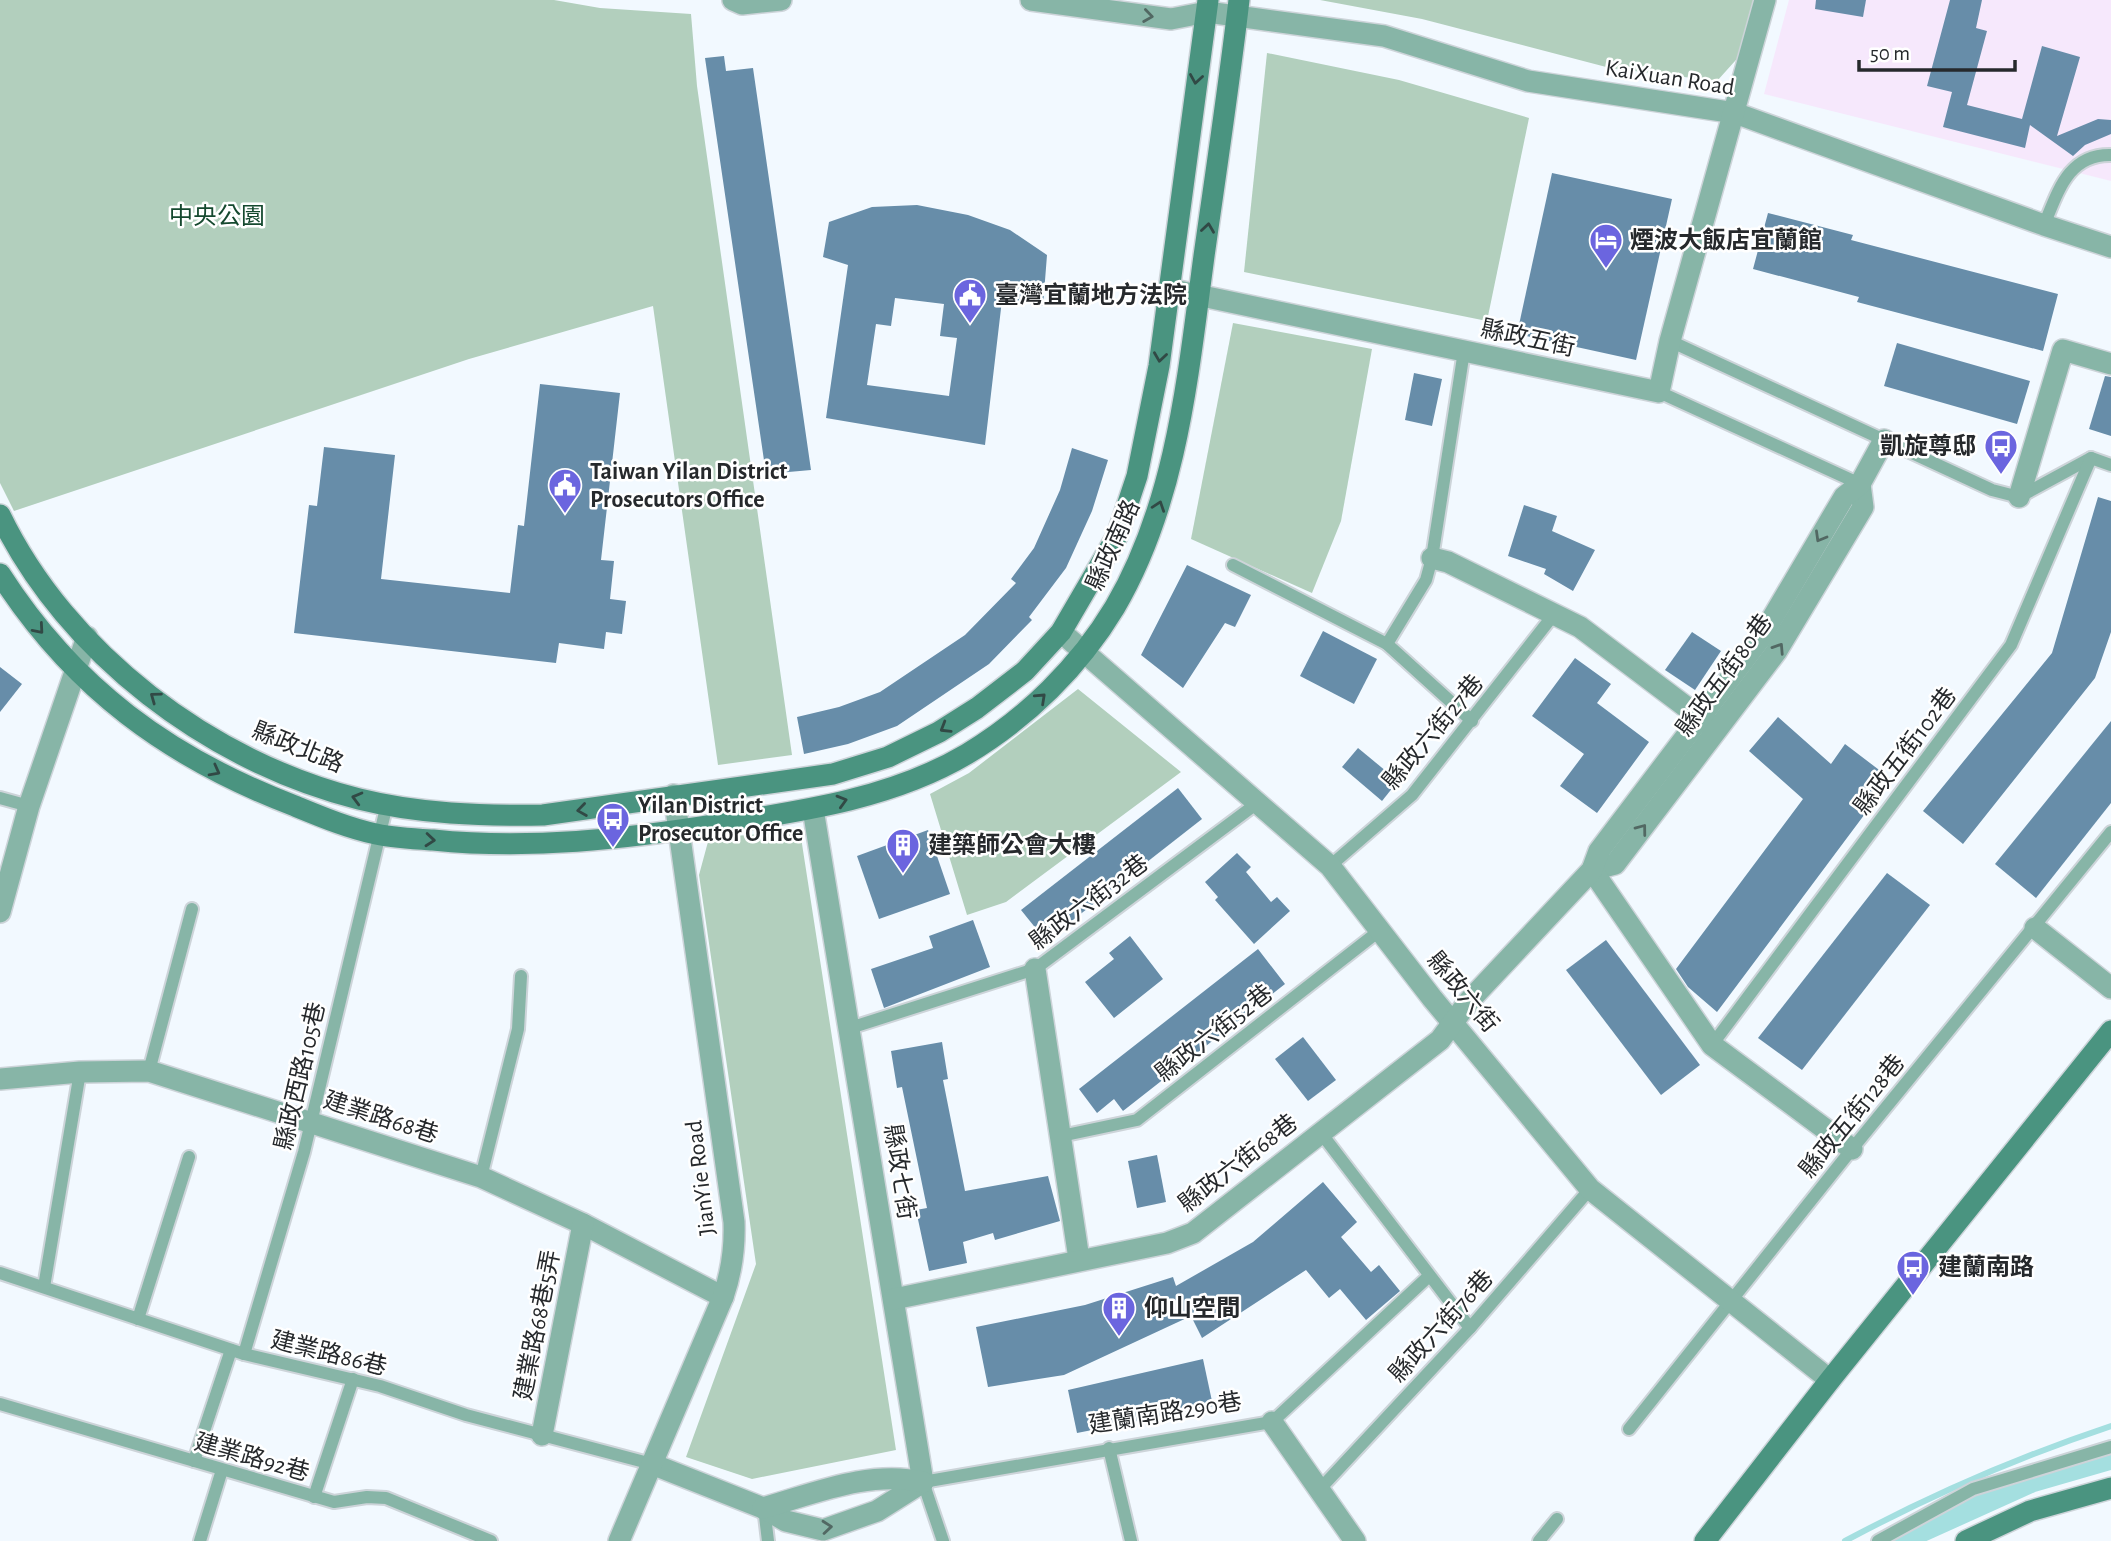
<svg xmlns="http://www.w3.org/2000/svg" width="2111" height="1541" viewBox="0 0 2111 1541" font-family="'Alegreya Sans','Noto Sans TC',sans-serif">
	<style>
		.education { fill: #f6e8fc }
		.green { fill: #b2cfbd }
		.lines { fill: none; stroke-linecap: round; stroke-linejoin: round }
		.stream { stroke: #a4dfe0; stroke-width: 6 }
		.canal { stroke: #a4dfe0; stroke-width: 21 }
		.building { fill: #678da9; fill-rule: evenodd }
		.lane-casing { stroke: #cdd4d9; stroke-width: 16 }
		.street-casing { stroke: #cdd4d9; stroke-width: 24 }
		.secondary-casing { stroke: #cdd4d9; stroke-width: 24 }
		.lane { stroke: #87b5a7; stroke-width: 12 }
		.street { stroke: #87b5a7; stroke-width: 21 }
		.secondary { stroke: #4a9480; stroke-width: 21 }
		.oneway { stroke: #526863 }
		.oneway2 { stroke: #314945 }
		.labels { text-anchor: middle; stroke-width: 5; stroke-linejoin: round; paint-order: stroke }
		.street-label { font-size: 24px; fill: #26292c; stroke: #fff }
		.park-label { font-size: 24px; fill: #15492f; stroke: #fff }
		.poi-label { font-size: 24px; font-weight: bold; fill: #26292c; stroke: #fff; text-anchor: start }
	</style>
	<rect width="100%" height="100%" fill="#f2f9ff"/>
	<path class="education" d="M1789,0h322v181l-347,-87z"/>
	<g class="green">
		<path d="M0,0h554l46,8 91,6 6,72 95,669 -74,10 -65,-459 -184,53 -455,152 -14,-28z"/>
		<path d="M1320,0h436l-12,51 -27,30 -107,-13 -188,-49z"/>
		<path d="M1267,53l132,27 130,38 -42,203 -243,-49z"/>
		<path d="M1233,323l139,26 -31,172 -29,72 -121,-54z"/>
		<path d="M1078,689l103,83 -175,130 -39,13 -37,-121 39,-21z"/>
		<path d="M800,831l96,619 -144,29 -66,-22 70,-193 -57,-389 10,-37z"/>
	</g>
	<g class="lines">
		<path class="stream" d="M1845,1541c86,-46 173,-84 266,-115"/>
		<path class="canal" d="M1901,1541l131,-59 79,-23"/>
	</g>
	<g class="building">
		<path d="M1816,0h50l-3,17 -48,-8z"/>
		<path d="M1950,0h32l-6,28 11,3 -20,74 55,14 20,-73 38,11 -23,79 41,-17 13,1v14l-26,11 -12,11 -43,-31 -5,23 -82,-21 9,-35 -25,-6z"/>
		<path d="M724,56l2,15 27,-3 58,402 -45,4 -61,-416z"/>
		<path d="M1552,173l120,26 -36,161 -119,-26z"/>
		<path d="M917,205l51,10 42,15 37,25 -4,51 -41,-6 -17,145 -159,-27 22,-153 -25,-8 6,-35 43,-15zM895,298l49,6 -4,32 17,2 -8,58 -82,-11 9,-61 15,2z"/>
		<path d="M1768,213l85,22 -2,5 207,54 -15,57 -186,-49 2,-5 -106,-28z"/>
		<path d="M1897,343l133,38 -13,43 -133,-38z"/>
		<path d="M1414,373l28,6 -10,47 -27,-6z"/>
		<path d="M2105,376l6,1v59l-22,-7z"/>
		<path d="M540,384l80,9 -19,167 13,1 -4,38 16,2 -4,33 -16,-2 -2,17 -45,-6 -3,20 -262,-30 15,-128 8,1 7,-59 71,8 -14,124 129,14 8,-68 6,1z"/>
		<path d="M1072,448l36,12 -16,51 -26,57 -37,49 3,3 -43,44 -92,62 -49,18 -44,10 -7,-37 42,-10 41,-15 85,-57 51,-52 -5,-4 23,-31 26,-58z"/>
		<path d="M2098,497l13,4v131l-16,46 -132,166 -40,-33 129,-158z"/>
		<path d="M1524,505l33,11 -5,15 43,19 -22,41 -29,-17 2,-5 -38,-13z"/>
		<path d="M1187,565l64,30 -16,32 -10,-4 -42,65 -42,-33z"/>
		<path d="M1323,631l54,28 -23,45 -54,-28z"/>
		<path d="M1692,632l29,19 -26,39 -30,-20z"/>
		<path d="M1575,658l36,26 -14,19 52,39 -52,71 -37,-27 24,-32 -52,-38z"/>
		<path d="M0,667l22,17 -22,28z"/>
		<path d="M1778,717l53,47 14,-20 46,35 -174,233 -29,-25 -12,-18 127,-170 -54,-48z"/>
		<path d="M2111,721v82l-75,95 -41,-34z"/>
		<path d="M1358,748l40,33 -16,20 -40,-34z"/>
		<path d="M1178,788l24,31 -156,122 -25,-31z"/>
		<path d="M928,830l22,64 -71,25 -22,-63z"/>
		<path d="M1237,853l14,14 -5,5 25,30 6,-5 13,14 -36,33 -39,-44 3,-3 -13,-15z"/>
		<path d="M1887,873l43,32 -128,165 -44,-32z"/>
		<path d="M973,920l17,47 -106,41 -13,-39 62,-21 -4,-12z"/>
		<path d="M1130,936l33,43 -49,39 -29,-36 29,-23 -5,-6z"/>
		<path d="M1606,940l94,125 -39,30 -95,-125z"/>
		<path d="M1258,949l27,35 -162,127 -9,-12 -17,14 -18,-24z"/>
		<path d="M1303,1037l33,43 -28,21 -33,-42z"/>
		<path d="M942,1042l6,37 -5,1 22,111 83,-15 12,45 -65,19 -2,-7 -30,9 4,21 -38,8 -13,-61 11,-2 -25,-121 -5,1 -6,-37z"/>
		<path d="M1157,1155l9,47 -29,6 -9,-47z"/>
		<path d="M1323,1182l34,40 -16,15 30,35 8,-7 21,26 -34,29 -26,-31 -11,9 -23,-28 -104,68 -11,-22 -127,59 -76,12 -12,-60 109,-22 88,-28 3,9 77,-44z"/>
		<path d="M1203,1359l10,47 -136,27 -9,-43z"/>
	</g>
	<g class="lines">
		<defs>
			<g id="lane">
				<path d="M2044,225c14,-33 24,-71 67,-70"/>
				<path d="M1670,341l322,149 27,7 72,-39 20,7"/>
				<path d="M1464,351l-32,207 -6,22 -39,64 85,77"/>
				<path d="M1659,392l201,92"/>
				<path d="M1233,565l154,79"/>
				<path d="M0,798l29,8"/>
				<path d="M1330,866l82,-71 143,-182"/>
				<path d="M850,1028l185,-59 221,-165"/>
				<path d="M1712,1045l299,-400 80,-187"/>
				<path d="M149,1071l43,-162"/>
				<path d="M1321,1133l149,195"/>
				<path d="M1061,1136l76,-16 242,-189"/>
				<path d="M481,1177l37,-148 3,-53"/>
				<path d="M0,1273l244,81 136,32 86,29 186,49"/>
				<path d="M44,1287l36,-215"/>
				<path d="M138,1319l51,-162"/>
				<path d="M244,1354l60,-202 83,-348"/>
				<path d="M0,1404l334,98 33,-5 19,1 105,43"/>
				<path d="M1629,1429l223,-280 259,-317"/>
				<path d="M1109,1448l22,93"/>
				<path d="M194,1461l37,-111"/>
				<path d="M1320,1489l150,-161 120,-139"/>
				<path d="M314,1497l39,-118"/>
				<path d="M764,1508l4,33"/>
				<path d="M200,1541l22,-71"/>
				<path d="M943,1541l-20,-59 349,-60 157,-146"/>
				<path d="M1539,1541l18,-22"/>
				<path d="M1878,1541l95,-52 138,-42"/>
			</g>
			<g id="street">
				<path d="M733,0l9,4 39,-4"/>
				<path d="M1031,0l140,19 36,-7 177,24 144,45 207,32 309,112 67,22"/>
				<path d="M1169,289l490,103 11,-51 95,-341"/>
				<path d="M2019,497l44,-147 48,14"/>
				<path d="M1432,558l16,4 132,65 130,98"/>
				<path d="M1061,632l269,234 102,132 158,191 240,191"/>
				<path d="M813,809l110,673"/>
				<path d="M1592,870l23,-6 161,-212 87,-145 -3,-23"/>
				<path d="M1592,870l120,175 140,104"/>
				<path d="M0,912l29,-106 58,-169"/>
				<path d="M2035,928l76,60"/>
				<path d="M1035,969l44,290"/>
				<path d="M0,1079l80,-7 69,-1 332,106 102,47 140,73"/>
				<path d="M894,1299l273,-56 26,-10 247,-193 29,-39 123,-131 7,-19 161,-212 84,-142 16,-13 24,-44"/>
				<path d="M1272,1422l83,119"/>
				<path d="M542,1435l41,-211"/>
				<path d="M652,1464l111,44 23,13 37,9 54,-19 46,-29"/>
				<path d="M763,1508c53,-15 106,-38 160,-26"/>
				<path d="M619,1541l104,-244c9,-26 12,-48 11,-75l-60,-427"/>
			</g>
			<g id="secondary">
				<path d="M0,515c67,139 211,247 359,284 60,15 123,17 184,16l290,-41 55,-17 51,-25 38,-24 48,-37 36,-39 56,-96 20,-60 22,-110 49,-366"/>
				<path d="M0,574c73,114 169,184 295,232 27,11 53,22 81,28 19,4 39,5 57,6 97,10 191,-1 286,-16 84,-13 174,-26 248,-70 60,-36 112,-87 148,-147 62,-106 73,-232 89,-351 12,-85 25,-170 35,-256"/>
				<path d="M1705,1541l125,-161 281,-349"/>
				<path d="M1966,1541l64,-30 81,-23"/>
			</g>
		</defs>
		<use href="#lane" class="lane-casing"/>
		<use href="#street" class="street-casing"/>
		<use href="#secondary" class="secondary-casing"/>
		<use href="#lane" class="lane"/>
		<use href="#street" class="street"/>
		<use href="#secondary" class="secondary"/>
	</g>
	<defs><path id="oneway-chevron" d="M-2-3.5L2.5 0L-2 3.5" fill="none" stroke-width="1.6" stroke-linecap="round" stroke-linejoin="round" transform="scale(1.75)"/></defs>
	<g class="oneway">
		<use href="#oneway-chevron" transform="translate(1148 16) rotate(8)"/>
		<use href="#oneway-chevron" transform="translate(1820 537) rotate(120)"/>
		<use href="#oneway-chevron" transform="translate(1779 648) rotate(-57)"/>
		<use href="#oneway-chevron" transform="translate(1642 829) rotate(-53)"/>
		<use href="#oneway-chevron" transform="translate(827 1527) rotate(-5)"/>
	</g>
	<g class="oneway2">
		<use href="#oneway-chevron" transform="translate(1196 79) rotate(99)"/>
		<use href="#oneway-chevron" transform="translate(1208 228) rotate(-82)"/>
		<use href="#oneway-chevron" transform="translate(1160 357) rotate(98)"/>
		<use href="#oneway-chevron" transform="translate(1159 506) rotate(-71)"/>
		<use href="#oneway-chevron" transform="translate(39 629) rotate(49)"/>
		<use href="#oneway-chevron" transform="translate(155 697) rotate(-144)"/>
		<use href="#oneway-chevron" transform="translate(1041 698) rotate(-43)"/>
		<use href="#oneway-chevron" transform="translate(945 728) rotate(149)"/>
		<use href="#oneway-chevron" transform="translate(215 771) rotate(28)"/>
		<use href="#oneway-chevron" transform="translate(357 798) rotate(-165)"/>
		<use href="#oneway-chevron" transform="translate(842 801) rotate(-16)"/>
		<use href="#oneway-chevron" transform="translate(582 810) rotate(172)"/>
		<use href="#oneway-chevron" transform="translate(430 840) rotate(5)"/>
	</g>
	<defs>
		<symbol id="hotel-pin" viewBox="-11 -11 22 30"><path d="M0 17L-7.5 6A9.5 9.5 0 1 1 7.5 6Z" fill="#6b65df" stroke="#fff"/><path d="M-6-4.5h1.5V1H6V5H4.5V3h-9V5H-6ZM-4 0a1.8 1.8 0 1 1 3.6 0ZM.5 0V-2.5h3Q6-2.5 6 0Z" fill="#fff"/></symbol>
		<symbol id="civic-pin" viewBox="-11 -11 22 30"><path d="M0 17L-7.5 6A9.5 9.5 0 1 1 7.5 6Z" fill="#6b65df" stroke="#fff"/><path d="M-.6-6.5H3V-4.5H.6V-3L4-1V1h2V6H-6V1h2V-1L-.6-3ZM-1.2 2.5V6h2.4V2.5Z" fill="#fff"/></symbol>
		<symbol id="bus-pin" viewBox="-11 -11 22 30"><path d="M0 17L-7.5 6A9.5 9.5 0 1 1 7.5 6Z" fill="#6b65df" stroke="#fff"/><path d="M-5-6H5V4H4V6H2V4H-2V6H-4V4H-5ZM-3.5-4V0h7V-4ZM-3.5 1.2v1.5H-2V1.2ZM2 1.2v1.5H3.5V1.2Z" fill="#fff"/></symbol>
		<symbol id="building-pin" viewBox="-11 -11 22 30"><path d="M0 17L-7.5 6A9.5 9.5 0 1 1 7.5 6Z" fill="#6b65df" stroke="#fff"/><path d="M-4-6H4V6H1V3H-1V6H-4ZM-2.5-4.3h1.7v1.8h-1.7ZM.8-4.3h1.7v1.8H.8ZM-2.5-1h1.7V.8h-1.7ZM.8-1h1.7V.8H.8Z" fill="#fff"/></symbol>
	</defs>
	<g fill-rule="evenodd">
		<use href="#hotel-pin" x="1587" y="221" width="38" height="52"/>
		<use href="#civic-pin" x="951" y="276" width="38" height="52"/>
		<use href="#bus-pin" x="1982" y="427" width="38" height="52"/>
		<use href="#civic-pin" x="546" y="466" width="38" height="52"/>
		<use href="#bus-pin" x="594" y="800" width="38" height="52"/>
		<use href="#building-pin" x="884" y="826" width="38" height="52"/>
		<use href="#bus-pin" x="1894" y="1248" width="38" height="52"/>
		<use href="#building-pin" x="1100" y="1289" width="38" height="52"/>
	</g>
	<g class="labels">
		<g class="street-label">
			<text transform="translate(1670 77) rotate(9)" y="8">KaiXuan Road</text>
			<text transform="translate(1528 338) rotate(12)" y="8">縣政五街</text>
			<text transform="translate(1113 545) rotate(-66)" y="8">縣政南路</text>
			<text transform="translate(1724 675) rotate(-54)" y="8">縣政五街80巷</text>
			<text transform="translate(1433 732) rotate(-50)" y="8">縣政六街27巷</text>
			<text transform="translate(298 747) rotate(22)" y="8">縣政北路</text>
			<text transform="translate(1905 751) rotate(-53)" y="8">縣政五街102巷</text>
			<text transform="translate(1089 902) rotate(-37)" y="8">縣政六街32巷</text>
			<text transform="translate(1463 992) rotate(50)" y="8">縣政六街</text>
			<text transform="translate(1214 1033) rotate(-38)" y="8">縣政六街52巷</text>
			<text transform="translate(300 1076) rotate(-77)" y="8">縣政西路105巷</text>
			<text transform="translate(1852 1116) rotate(-51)" y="8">縣政五街128巷</text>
			<text transform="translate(381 1117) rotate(18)" y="8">建業路68巷</text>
			<text transform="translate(1238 1163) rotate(-38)" y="8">縣政六街68巷</text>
			<text transform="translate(900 1172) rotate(81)" y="8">縣政七街</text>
			<text transform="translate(700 1178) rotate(-97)" y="8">JianYie Road</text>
			<text transform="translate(537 1325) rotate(-79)" y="8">建業路68巷5弄</text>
			<text transform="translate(1441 1326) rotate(-48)" y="8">縣政六街76巷</text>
			<text transform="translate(329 1353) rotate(14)" y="8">建業路86巷</text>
			<text transform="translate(1165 1413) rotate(-9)" y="8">建蘭南路290巷</text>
			<text transform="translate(252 1457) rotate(16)" y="8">建業路92巷</text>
		</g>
		<g class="park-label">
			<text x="217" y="224">中央公園</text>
		</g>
		<g class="poi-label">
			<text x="1630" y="248">煙波大飯店宜蘭館</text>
			<text x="995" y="303">臺灣宜蘭地方法院</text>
			<text x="1976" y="454" text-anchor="end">凱旋尊邸</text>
			<text x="590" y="479">Taiwan Yilan District<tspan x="590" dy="28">Prosecutors Office</tspan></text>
			<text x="638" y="813">Yilan District<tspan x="638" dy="28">Prosecutor Office</tspan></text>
			<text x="928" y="853">建築師公會大樓</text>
			<text x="1938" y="1275">建蘭南路</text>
			<text x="1144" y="1316">仰山空間</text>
		</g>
	</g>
	<path d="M1859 60v10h156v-10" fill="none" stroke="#26292c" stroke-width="3.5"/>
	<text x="1870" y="60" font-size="21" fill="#26292c" stroke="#ffffff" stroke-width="5" paint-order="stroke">50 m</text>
</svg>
